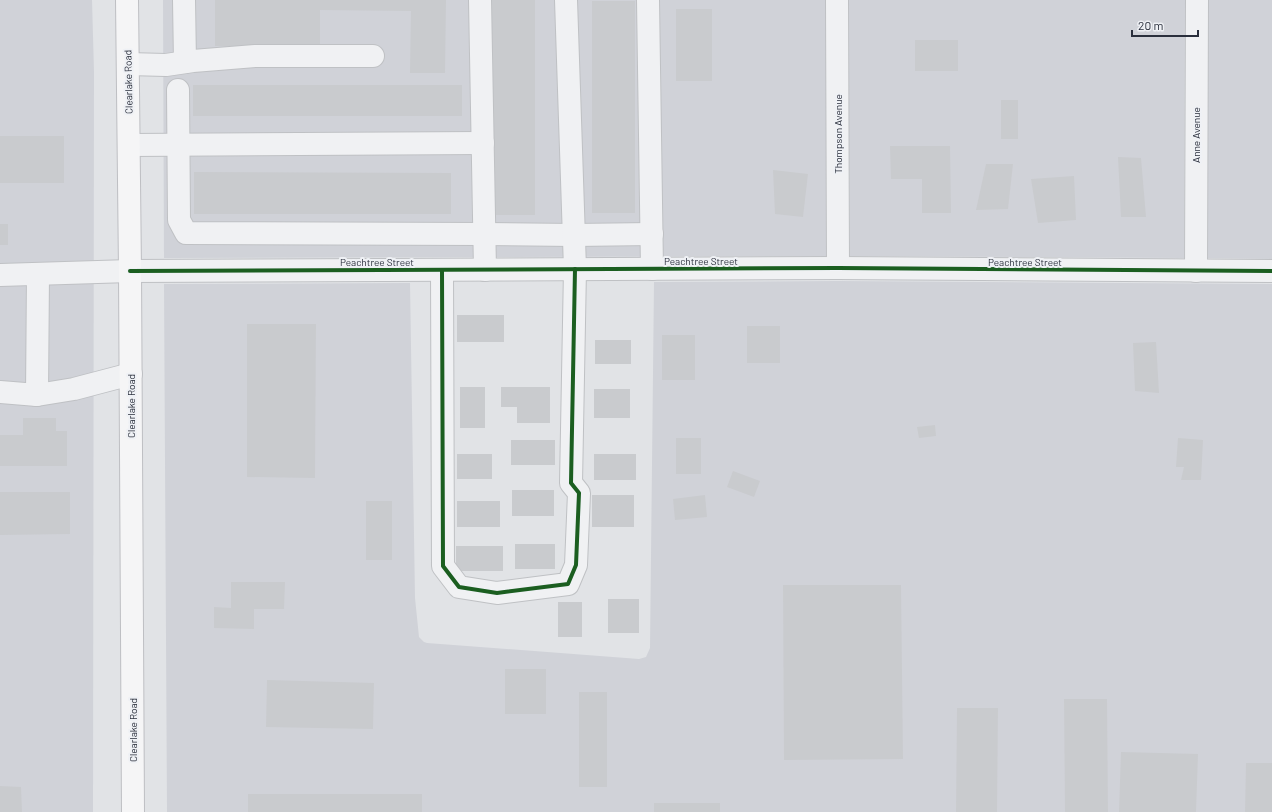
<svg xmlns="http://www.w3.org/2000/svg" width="1272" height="812" viewBox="0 0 1272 812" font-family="Barlow,sans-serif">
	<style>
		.built { fill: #d0d2d8 }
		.building { fill: #c9cbce }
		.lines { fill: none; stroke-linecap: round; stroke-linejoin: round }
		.minor-casing { stroke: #bfc1c4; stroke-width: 24 }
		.major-casing { stroke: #bebfc3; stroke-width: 24 }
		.minor { stroke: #f0f1f3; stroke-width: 22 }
		.major { stroke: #f5f5f6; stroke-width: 22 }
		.cycleway-casing { stroke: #eff1f5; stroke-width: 6 }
		.cycleway { stroke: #1b5e20; stroke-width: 4 }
		.labels { text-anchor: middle; stroke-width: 4; stroke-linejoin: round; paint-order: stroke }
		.street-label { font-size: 10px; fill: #2a2f3c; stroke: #eff1f5 }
	</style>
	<rect width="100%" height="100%" fill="#e1e3e6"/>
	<g class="built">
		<path d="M0,0h92l2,72 -1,740h-93z"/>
		<path d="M163,0h663l1,256 -663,2z"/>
		<path d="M848,0h337l-1,258 -334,-2z"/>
		<path d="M1208,0h64v259l-65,-1z"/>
		<path d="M838,281l434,3v528h-1105l-3,-528 246,-1 5,315 4,39 5,5 3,1 212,16 7,-2 4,-9 4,-366z"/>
	</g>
	<g class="building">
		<path d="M215,0h231l-1,73h-35l1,-62 -91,-1v37l-105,-1z"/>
		<rect x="491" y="0" width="44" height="215"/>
		<rect x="592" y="1" width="43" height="212"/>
		<rect x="676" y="9" width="36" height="72"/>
		<rect x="915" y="40" width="43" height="31"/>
		<rect x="193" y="85" width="269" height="31"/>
		<rect x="1001" y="100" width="17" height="39"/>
		<rect x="0" y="136" width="64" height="47"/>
		<path d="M890,146h60l1,67h-29v-34h-31z"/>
		<path d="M1118,157l23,1 5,59h-25z"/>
		<path d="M986,164h27l-5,45 -32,1z"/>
		<path d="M773,170l35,4 -5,43 -28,-3z"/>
		<path d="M194,172l257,1v41h-257z"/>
		<path d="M1074,176l2,44 -38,3 -7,-44z"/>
		<rect x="0" y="224" width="8" height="21"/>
		<rect x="457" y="315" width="47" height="27"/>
		<path d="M247,324h69l-1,154 -68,-1z"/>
		<rect x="747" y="326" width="33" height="37"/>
		<rect x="662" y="335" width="33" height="45"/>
		<rect x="595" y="340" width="36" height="24"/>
		<path d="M1156,342l3,51 -24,-2 -2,-48z"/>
		<rect x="460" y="387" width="25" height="41"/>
		<path d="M501,387h49v36h-33v-16h-16z"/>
		<rect x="594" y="389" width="36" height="29"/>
		<path d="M23,418h33v13h11v35h-67v-31h23z"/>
		<path d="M935,425l1,11 -17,2 -2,-11z"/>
		<rect x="676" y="438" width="25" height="36"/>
		<path d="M1178,438l25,2 -2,40h-20l3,-13h-8z"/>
		<rect x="511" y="440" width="44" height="25"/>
		<rect x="457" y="454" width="35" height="25"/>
		<rect x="594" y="454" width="42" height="26"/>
		<path d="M733,471l27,10 -6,16 -27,-10z"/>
		<rect x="512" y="490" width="42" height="26"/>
		<path d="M0,492h70v42l-70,1z"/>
		<rect x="592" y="495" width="42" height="32"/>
		<path d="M705,495l2,22 -32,3 -2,-21z"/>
		<rect x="366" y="501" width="26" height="59"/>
		<rect x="457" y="501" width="43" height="26"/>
		<rect x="515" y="544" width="40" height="25"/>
		<rect x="456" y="546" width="47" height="25"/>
		<path d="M231,582h54l-1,27h-30v20l-40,-1v-21l17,1z"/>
		<path d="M783,585h118l2,174 -119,1z"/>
		<rect x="608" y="599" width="31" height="34"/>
		<rect x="558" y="602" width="24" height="35"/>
		<rect x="505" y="669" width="41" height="45"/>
		<path d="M267,680l107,3 -1,46 -107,-2z"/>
		<rect x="579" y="692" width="28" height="95"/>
		<path d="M1064,699h43l1,113h-43z"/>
		<path d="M957,708h41l-1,104h-41z"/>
		<path d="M1121,752l77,2 -2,58h-77z"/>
		<path d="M1246,763h26v49h-27z"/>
		<path d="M0,786l21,1 1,25h-22z"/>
		<rect x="248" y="794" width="174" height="18"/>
		<rect x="654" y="803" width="66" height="9"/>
	</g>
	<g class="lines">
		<defs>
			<g id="minor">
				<path d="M184,0l1,62"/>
				<path d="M480,0l5,270"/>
				<path d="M648,0l4,269"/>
				<path d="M837,0l1,268"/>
				<path d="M128,64l38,1 27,-4 62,-5h118"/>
				<path d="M178,90l1,130 7,13 298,1 90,1 78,-1"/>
				<path d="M129,145l354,-2"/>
				<path d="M442,270l1,296 16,21 38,6 71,-9 8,-19 3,-72 -8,-10 4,-214 -9,-269"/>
				<path d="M1196,271l1,-271"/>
				<path d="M0,275l130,-4 708,-3 434,3"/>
				<path d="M0,392l37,3 37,-6 57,-15"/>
				<path d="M37,395l1,-121"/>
			</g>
			<path id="major" d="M127,0l3,271 3,541"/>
		</defs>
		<use href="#minor" class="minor-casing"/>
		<use href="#major" class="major-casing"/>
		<use href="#minor" class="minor"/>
		<use href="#major" class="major"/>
		<defs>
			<g id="cycleway">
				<path d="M442,270l1,296 16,21 38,6 71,-9 8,-19 3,-72 -8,-10 4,-214"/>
				<path d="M130,271l708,-3 434,3"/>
			</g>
		</defs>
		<use href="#cycleway" class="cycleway-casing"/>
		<use href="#cycleway" class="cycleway"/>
	</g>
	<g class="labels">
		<g class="street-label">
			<text transform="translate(128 82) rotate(-91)" y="4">Clearlake Road</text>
			<text transform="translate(838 134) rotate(-90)" y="4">Thompson Avenue</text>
			<text transform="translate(1196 135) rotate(-90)" y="4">Anne Avenue</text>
			<text x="701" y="265">Peachtree Street</text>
			<text x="377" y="266">Peachtree Street</text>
			<text x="1025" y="266">Peachtree Street</text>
			<text transform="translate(131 406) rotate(-90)" y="4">Clearlake Road</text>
			<text transform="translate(133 730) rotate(-90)" y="4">Clearlake Road</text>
		</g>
	</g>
	<path d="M1132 30v6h66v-6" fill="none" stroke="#2a2f3c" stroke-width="2"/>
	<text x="1138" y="30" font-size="12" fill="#2a2f3c" stroke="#eff1f5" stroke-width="3" paint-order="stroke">20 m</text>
</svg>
